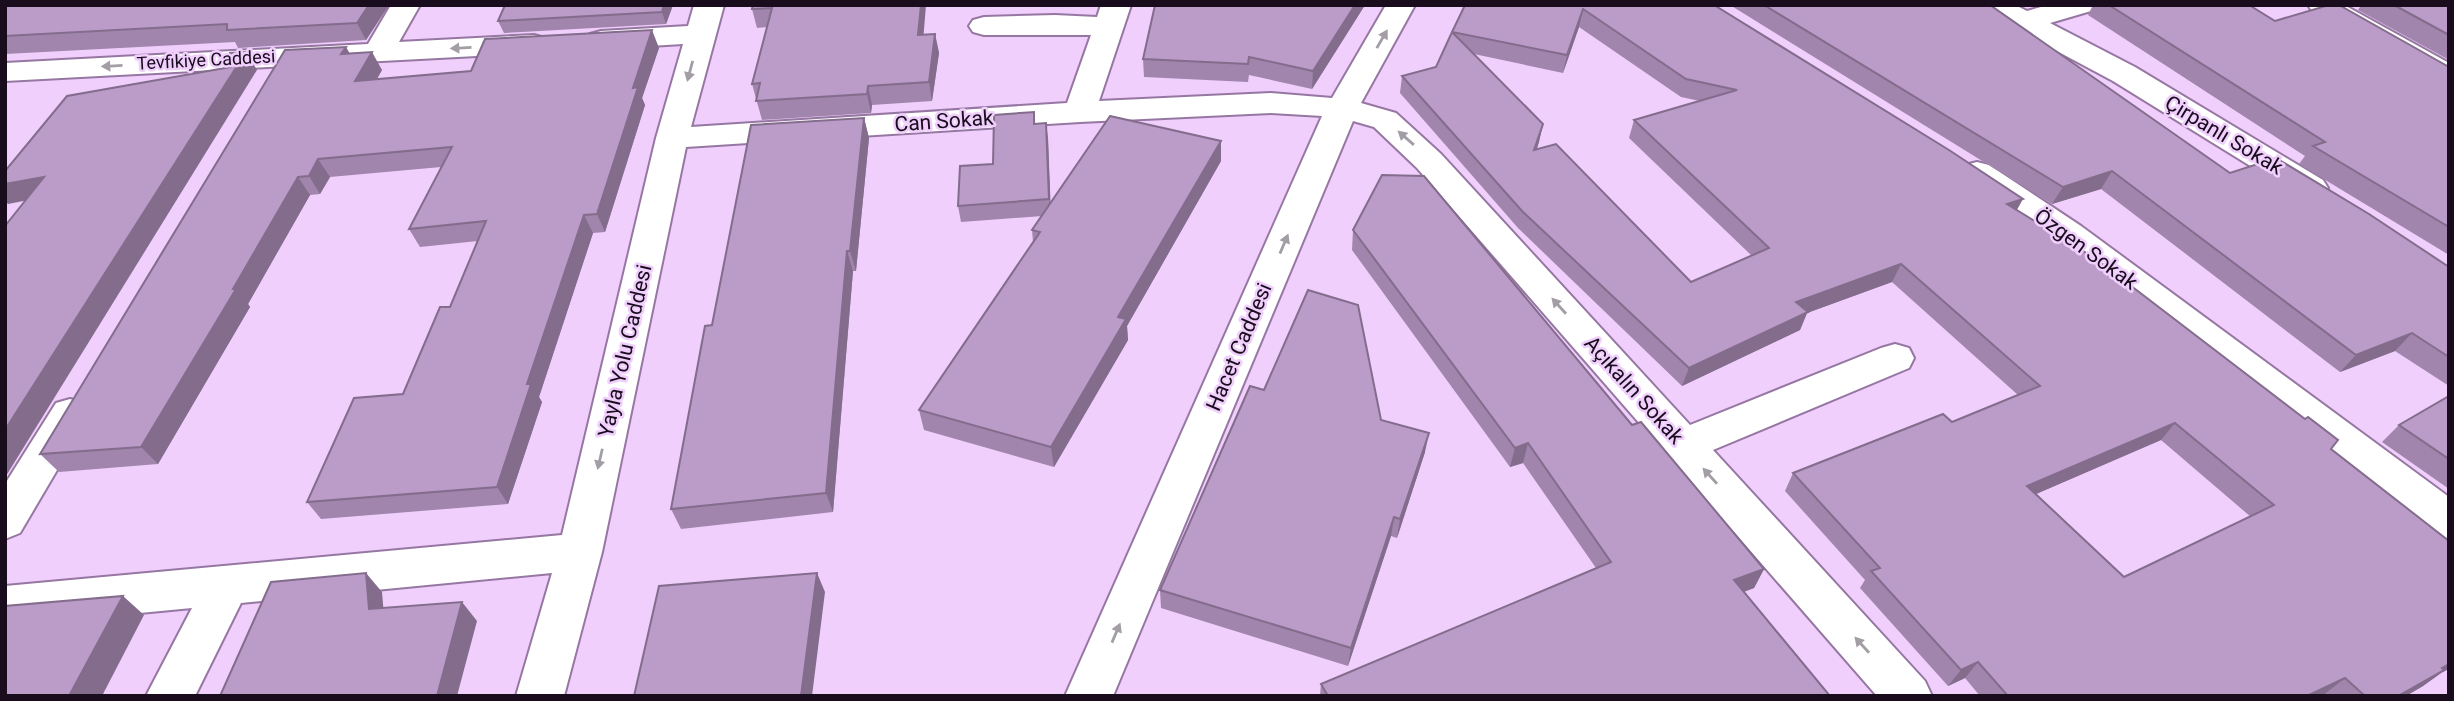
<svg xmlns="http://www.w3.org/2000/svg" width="2454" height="701" viewBox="0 0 2454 701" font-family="Roboto,sans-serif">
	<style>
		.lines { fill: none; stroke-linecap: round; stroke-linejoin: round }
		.minor-casing { stroke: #9677a2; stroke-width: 4 }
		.minor { fill: #fff; fill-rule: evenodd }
		.wall { fill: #a185ac; fill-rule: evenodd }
		.shaded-wall { fill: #836c8c }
		.building { fill: #bb9bc8; stroke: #836c8c; stroke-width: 2; fill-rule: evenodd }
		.oneway { fill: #a39ea5 }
		.labels { text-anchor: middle; stroke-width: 5; stroke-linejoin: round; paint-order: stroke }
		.far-street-label { font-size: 18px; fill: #190d1d; stroke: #f0cffd }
		.street-label { font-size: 21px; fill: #190d1d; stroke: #f0cffd }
	</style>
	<rect width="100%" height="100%" fill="#f0cffd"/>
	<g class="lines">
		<defs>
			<g id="minor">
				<path d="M391,5h29l-21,37 135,-7 11,3 4,6 -4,6 -11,3 -529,28v-18l363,-19z"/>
				<path d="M694,5h30l-33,122 376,-24 24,-68h-107l-11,-3 -4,-6 4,-6 11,-3 71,-2 42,2 4,-12h30l-32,96 172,-8 61,5 54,-93h29l-54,98 35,10 45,41 249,271 191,-77 14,-4 14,4 5,10 -5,10 -196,82 212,231 7,15h-55l-460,-528 -43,-41 -21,-6 -240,575h-48l257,-580 -51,-3 -191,9 -394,25 -84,405 -38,144h-48l36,-123 -311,30 -46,93h-49l46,-88 -187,18v-40l557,-51 94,-397 27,-94 -82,5 -11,-3 -4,-6 4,-6 11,-3 87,-5z"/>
				<path d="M1978,5h37l12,6 21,-6h47l-4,6 -41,12 85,44 188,113 5,8 -5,8 -12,3 -12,-3 -186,-115 -131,-70z"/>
				<path d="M2308,5h36l105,58v22l-11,-2 -126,-72z"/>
				<path d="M1977,162l12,3 92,61 368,271v42l-15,-6 -379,-291 -90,-61 -5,-8 5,-8z"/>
				<path d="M70,399l14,4 6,11 -70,119 -15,6v-55l51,-81z"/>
			</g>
		</defs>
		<use href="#minor" class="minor-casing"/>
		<use href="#minor" class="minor"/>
	</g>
	<g class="wall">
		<path d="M5,5h384l-23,35 -128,8 -3,-6 -230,12z"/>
		<path d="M673,5l-7,19 -162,9 -6,-12z"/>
		<path d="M753,5l171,30 11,-1 4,19 -7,48 -60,4 -1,8 -109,7 -10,-36 15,-57 -10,1 -5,-19z"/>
		<path d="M1155,5h210l-53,84 -63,-14 -1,7 -104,-5 -1,-18z"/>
		<path d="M1465,5h249l303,205 314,239 110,224 -18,13 -17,10h-79l-2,-2 -3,2h-342l-15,-18 -17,8 -88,-98 5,-8 -80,-89 8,-18 159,-51 66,-27 -126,-113 -85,31 -7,17 -118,56 -164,-158 -118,-135 2,-17 34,-9zM1579,27l102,70 19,4 -66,19 -5,18 122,117 -60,27 -154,-133 6,-25 -69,-70 89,19zM2161,440l90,77 -127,60 -88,-83z"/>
		<path d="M1730,5h260l240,168 219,94v119l-54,-35 -55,21 -239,-183 -49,15z"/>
		<path d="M2093,5h156l26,16 174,46v188l-150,-91 6,-8 -217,-141z"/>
		<path d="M2357,5h92v55l-91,-50 2,-3z"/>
		<path d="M659,48l-17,50 3,7 -40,127 -12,1 -54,164 3,5 -34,102 -187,15 -14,-17 96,-108 47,-87 28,-66 -58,6 -11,-18 32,-62 -111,10 -10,17 -10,1 -62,109 2,3 -92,157 -99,8 -19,-18 310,-401 32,17 -5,9 94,-8z"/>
		<path d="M864,118l5,20 -13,133h-3l-20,241 -152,17 -10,-20 41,-184z"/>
		<path d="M1036,124l12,14 2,65 171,-42 -94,165 1,14 -74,127 -130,-37 -5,-20 114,-168 -1,-12 10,-14 -81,6 -3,-16 35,-42z"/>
		<path d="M1353,230l279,195 132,144 -10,19 -10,4 86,104h-510l1,-12 275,-116 -73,-105 -13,4 -158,-217z"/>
		<path d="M2449,396v93l-67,-47 17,-17z"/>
		<path d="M1381,420l44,32 -28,86 -6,-2 -43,130 -187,-58 -1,-18z"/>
	</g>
	<g class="shaded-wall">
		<path d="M369,5h20l-23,35 -9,-17z"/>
		<path d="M664,5h9l-7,19 -4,-12z"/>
		<path d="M921,5h5l-4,49 -4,-19z"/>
		<path d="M1355,5h10l-53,84 1,-18z"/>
		<path d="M1583,9l-4,18 -16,46 4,-18z"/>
		<path d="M652,30l7,18 -17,50 3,7 -40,127 -8,-18 36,-126z"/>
		<path d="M935,34l4,19 -7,48 -3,-19z"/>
		<path d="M346,47l10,17 -15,-10z"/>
		<path d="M246,52l11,18 -251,406 -1,-1v-45z"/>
		<path d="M372,52l10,18 -17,29 -10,-18z"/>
		<path d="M868,86l4,19 -1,8 -4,-19z"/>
		<path d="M864,118l5,20 -13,133 -6,-20z"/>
		<path d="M1046,123l2,15 3,77 -2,-16z"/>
		<path d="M1543,124l-4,18 -9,26 4,-18z"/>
		<path d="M1221,141v20l-94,165 1,14 -74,127 -3,-20 67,-130z"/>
		<path d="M318,159l12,18 -10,17 -11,-18z"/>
		<path d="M2112,171l-11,18 -49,15 11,-17z"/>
		<path d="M44,177l15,17 -51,10 -3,-3v-17z"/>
		<path d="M298,177l12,18 -62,109 2,3 -92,157 -17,-17z"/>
		<path d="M2023,199l-10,18 -6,-13z"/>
		<path d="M584,215l9,18 -54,164 3,5 -34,102 -11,-17 30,-103z"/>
		<path d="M847,251l6,20 -20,241 -7,-19z"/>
		<path d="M1901,264l-9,18 -85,31 -7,17 -118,56 7,-18 107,-66z"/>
		<path d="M2412,333l-17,18 -55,21 16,-17z"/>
		<path d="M2175,423l-14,17 -146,63 12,-17z"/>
		<path d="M1429,433l-4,19 -28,86 3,-19z"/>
		<path d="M1528,443l-5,20 -13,4 5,-19z"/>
		<path d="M1394,517l-3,19 -43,130 3,-18z"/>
		<path d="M1764,569l-10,19 -29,10 9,-18z"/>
		<path d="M366,573l16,19 3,36 -16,-19z"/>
		<path d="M817,573l8,19 -13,104h-11z"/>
		<path d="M123,596l21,19 -42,81h-33z"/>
		<path d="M462,602l15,19 -20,75h-20z"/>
		<path d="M1978,662l-13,16 -17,8 13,-16z"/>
		<path d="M2449,664v5l-8,4 -18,13 -17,10h-8z"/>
		<path d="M2345,678l-23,18h-15z"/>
	</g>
	<g class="building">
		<path d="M5,5h364l-12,18 -130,7v-6l-222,12z"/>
		<path d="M505,5h159l-2,7 -164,9z"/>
		<path d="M753,5h168l-3,30 17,-1 -6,48 -61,4 -1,8 -111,7 4,-18 -8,1 20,-76 -20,1z"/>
		<path d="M1155,5h200l-42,66 -64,-14 -1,7 -105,-5z"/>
		<path d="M1465,5h249l235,145 74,49 -16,5 89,55 209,160 3,-2 30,23 -7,9 118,92v123l-7,4 2,2 -46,26h-33l-20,-18 -38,18h-299l-30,-34 -17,8 -90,-99 9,-3 -87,-95 150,-59 9,8 88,-36 -139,-122 -105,38 12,10 -119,56 -167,-157 -120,-135 34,-9 16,-35 91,92 -9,26 22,-6 135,138 78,-34 -135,-128 103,-30 -51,-11 -103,-70 -16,46 -115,-23zM2175,423l99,82 -150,72 -97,-91z"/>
		<path d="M1764,5h226l240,168 46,-15 93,56 80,53v90l-37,-24 -56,22 -244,-184 -49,16z"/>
		<path d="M2109,5h140l26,16 54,-16h10l110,62v160l-136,-81 12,-4z"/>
		<path d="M2394,5h55v30z"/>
		<path d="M652,30l-19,58 5,-1 -41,127 -13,1 -57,169h4l-34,103 -190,15 47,-104 49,-4 37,-87h10l36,-86 -77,8 43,-82 -134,12 -9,17 -11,1 -65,112h3l-95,158 -101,7 245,-404 61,-3 -5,7 31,-2 -17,29 116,-10 14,-32z"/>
		<path d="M246,52l-241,378v-204l39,-49 -39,7v-13l62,-75 164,-29 -1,-14z"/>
		<path d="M1034,112v12l12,-1 3,76 -91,7 2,-40 33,-2 1,-49z"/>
		<path d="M1110,116l111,25 -103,176 8,2 -75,128 -132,-37 121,-178 -8,-2z"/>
		<path d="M864,118l-14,133h-3l-21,242 -155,16 34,-183 7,-1 39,-200z"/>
		<path d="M1382,175l42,1 208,249 9,-3 123,147 -30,11 96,116h-502l-7,-12 290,-122 -83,-119 -13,5 -162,-218z"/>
		<path d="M1308,290l50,15 23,115 48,13 -29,86 -6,-2 -43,131 -191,-58 90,-204 14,4z"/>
		<path d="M2449,396v63l-50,-34z"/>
		<path d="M366,573l3,36 93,-7 -25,94h-217l51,-114z"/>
		<path d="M817,573l-16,123h-167l25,-110z"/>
		<path d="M123,596l-54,100h-64v-90z"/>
	</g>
	<defs><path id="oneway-solid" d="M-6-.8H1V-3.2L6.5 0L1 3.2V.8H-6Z" transform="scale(1.75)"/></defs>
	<g class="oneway">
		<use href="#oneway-solid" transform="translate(1382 39) rotate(-60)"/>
		<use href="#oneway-solid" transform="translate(461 48) rotate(177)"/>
		<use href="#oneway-solid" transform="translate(112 66) rotate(177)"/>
		<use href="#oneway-solid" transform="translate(690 71) rotate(105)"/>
		<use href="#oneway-solid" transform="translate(1406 138) rotate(-139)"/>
		<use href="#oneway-solid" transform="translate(1284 244) rotate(-67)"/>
		<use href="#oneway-solid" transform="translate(1559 306) rotate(-132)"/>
		<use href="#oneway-solid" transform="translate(600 459) rotate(103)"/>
		<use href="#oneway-solid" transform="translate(1710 476) rotate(-132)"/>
		<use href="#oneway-solid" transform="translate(1116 633) rotate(-67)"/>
		<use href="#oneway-solid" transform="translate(1862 645) rotate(-132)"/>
	</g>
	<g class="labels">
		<g class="far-street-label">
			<text transform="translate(206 60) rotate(-3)" y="6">Tevfikiye Caddesi</text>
		</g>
		<g class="street-label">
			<text transform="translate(944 121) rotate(-4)" y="7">Can Sokak</text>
			<text transform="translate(2224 135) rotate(31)" y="7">Çirpanlı Sokak</text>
			<text transform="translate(2086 249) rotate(36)" y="7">Özgen Sokak</text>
			<text transform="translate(1239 347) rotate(-67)" y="7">Hacet Caddesi</text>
			<text transform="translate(625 351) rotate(-77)" y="7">Yayla Yolu Caddesi</text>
			<text transform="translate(1634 390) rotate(48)" y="7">Açıkalın Sokak</text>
		</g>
	</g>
	<rect width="2454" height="701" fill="none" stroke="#190d1d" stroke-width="14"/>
</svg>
